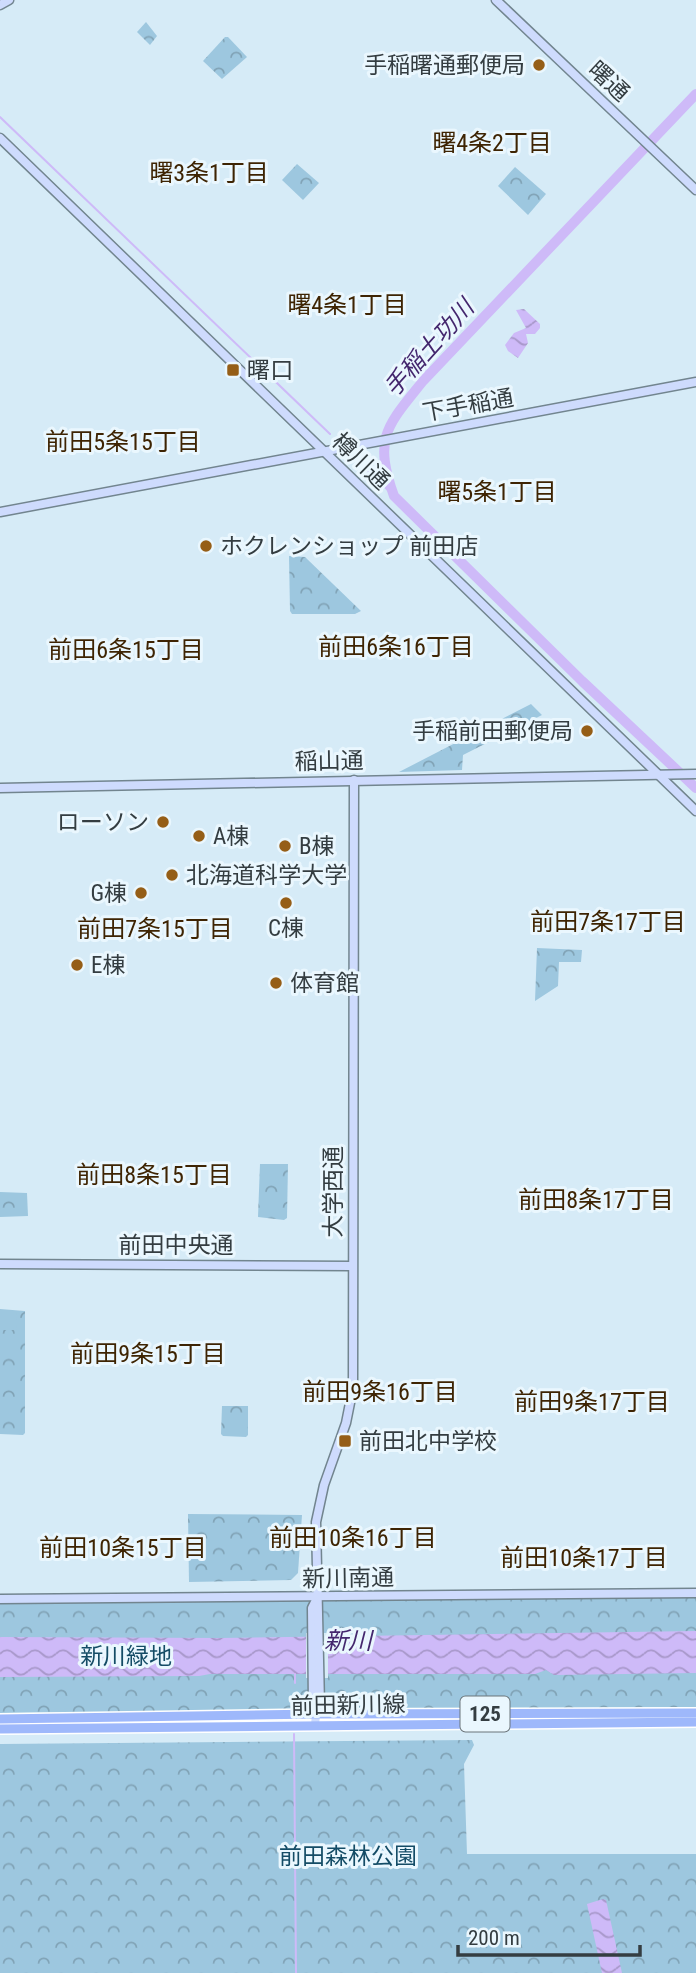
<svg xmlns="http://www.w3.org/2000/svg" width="696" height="1973" viewBox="0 0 696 1973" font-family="'Roboto Condensed','Noto Sans JP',sans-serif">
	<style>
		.park { fill: url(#park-crowns) }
		.pitch { fill: #9dc7df }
		.water { fill: url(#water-waves) }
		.pier { fill: #d6ebf7 }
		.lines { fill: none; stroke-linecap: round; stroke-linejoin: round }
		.stream { stroke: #cebaf8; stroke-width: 2 }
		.river { stroke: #cebaf8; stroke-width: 10 }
		.secondary-casing { stroke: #72858f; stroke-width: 11 }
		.primary-casing { stroke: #fff; stroke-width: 12 }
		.secondary { stroke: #cedbfd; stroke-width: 8 }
		.primary { stroke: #9eb8fb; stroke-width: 9 }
		.poi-dot { fill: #955e17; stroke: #eaf7fe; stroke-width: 2.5 }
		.labels { text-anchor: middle; stroke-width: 6; stroke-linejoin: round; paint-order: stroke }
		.shield { fill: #eaf7fe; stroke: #6b757a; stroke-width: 2 }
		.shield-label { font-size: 21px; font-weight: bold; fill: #343d41 }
		.poi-label { font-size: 23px; fill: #343d41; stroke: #eaf7fe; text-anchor: start }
		.street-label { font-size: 23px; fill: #343d41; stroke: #eaf7fe }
		.park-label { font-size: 23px; fill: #144c66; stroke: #eaf7fe }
		.neighbourhood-label { font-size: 24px; fill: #3e2403; stroke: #eaf7fe }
		.water-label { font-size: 24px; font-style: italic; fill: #44276e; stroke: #eaf7fe }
	</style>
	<defs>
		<pattern id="park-crowns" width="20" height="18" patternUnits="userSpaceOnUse" patternTransform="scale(1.75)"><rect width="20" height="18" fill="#9dc7df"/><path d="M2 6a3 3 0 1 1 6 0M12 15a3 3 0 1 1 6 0" fill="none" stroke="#81a3b6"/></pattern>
		<pattern id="water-waves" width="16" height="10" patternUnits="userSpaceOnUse" patternTransform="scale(1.75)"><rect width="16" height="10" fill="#cebaf8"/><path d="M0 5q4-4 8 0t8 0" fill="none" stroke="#a898ca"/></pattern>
	</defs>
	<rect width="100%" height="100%" fill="#d6ebf7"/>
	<g class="park">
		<path d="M146,22l11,14 -7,9 -13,-13z"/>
		<path d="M225,37h3l19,20 -25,22 -19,-18z"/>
		<path d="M297,164l22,19 -16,17 -21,-20z"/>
		<path d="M515,167l31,27 -18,21 -30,-29z"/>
		<path d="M289,556l16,1 56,54 -6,3h-63l-2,-3z"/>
		<path d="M531,704l11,11 -79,40 -1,15 -63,2z"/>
		<path d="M537,948l45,2 -1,12h-22l-1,24 -23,15z"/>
		<path d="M260,1164h28l-1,54 -3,2 -26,-3z"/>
		<path d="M0,1192l27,1 1,23 -28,1z"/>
		<path d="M0,1309l25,2v122l-2,2 -23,-1z"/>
		<path d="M222,1406h26v29l-2,2 -23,-1 -2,-2z"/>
		<path d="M188,1514l114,1 -4,58 -7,7 -102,2z"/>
		<path d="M696,1597v110l-696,6v-110z"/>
		<path d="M472,1740l2,5 -10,19 3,90h229v119h-696v-229z"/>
	</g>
	<path class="pitch" d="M0,1313h17l-1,17h-16z"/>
	<g class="water">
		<path d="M524,309l16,15v4l-5,6h-9l2,9 -10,15 -10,-7 -3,-6 9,-12 12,-5 -10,-18z"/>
		<path d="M696,1631v42l-142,2 -8,-5 -11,4h-325l-11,2 -199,1v-40l220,1z"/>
		<path d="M603,1899l3,1 16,73h-20l-15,-69z"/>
	</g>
	<rect class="pier" x="306" y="1633" width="22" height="45"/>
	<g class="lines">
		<g class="stream">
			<path d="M0,117l330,317"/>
			<path d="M355,458l39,38"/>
			<path d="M295,1683v-9"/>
			<path d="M294,1734l2,239"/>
		</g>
		<path class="river" d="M696,94l-273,287c-36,45 -50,56 -29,115l188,185 114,107"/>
		<defs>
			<g id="secondary">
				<path d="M496,0l200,190"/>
				<path d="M0,5l9,-5"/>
				<path d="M0,138l696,673"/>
				<path d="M0,512l696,-130"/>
				<path d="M0,788l696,-14"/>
				<path d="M0,1264l352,2"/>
				<path d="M0,1599l696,-6"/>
				<path d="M316,1714l-3,-8 -1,-98 5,-10"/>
				<path d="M315,1725l1,-11 4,-8 -4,-184 8,-37 22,-62 7,-35 1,-608"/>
			</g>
			<g id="primary">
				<path d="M0,1719l316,-5 380,-1"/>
				<path d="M0,1729l696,-7"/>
			</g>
		</defs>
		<use href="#secondary" class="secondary-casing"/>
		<use href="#primary" class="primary-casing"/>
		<use href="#secondary" class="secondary"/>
		<use href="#primary" class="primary"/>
	</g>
	<g class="poi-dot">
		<circle cx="539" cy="65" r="7"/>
		<rect x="226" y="363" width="14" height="14" rx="3.5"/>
		<circle cx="206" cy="546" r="7"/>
		<circle cx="587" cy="731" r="7"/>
		<circle cx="163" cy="822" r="7"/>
		<circle cx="199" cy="836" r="7"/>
		<circle cx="285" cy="846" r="7"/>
		<circle cx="172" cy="875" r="7"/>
		<circle cx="141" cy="893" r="7"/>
		<circle cx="286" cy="903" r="7"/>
		<circle cx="77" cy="965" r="7"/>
		<circle cx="276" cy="983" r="7"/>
		<rect x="338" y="1434" width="14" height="14" rx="3.5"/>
	</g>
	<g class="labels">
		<rect class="shield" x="460.5" y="1696.5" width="49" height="35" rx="5"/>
		<g class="shield-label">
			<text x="485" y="1721">125</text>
		</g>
		<g class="poi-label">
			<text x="525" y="73" text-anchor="end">手稲曙通郵便局</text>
			<text x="247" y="378">曙口</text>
			<text x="220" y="554">ホクレンショップ 前田店</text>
			<text x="573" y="739" text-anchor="end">手稲前田郵便局</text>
			<text x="149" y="830" text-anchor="end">ローソン</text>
			<text x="213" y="844">A棟</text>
			<text x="299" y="854">B棟</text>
			<text x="186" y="883">北海道科学大学</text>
			<text x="127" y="901" text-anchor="end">G棟</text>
			<text x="286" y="936" text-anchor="middle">C棟</text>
			<text x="91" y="973">E棟</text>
			<text x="290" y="991">体育館</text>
			<text x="359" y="1449">前田北中学校</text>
		</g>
		<g class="street-label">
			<text transform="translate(609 81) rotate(43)" y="8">曙通</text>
			<text transform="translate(468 405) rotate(-10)" y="8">下手稲通</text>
			<text transform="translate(361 461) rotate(44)" y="8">樽川通</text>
			<text transform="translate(329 761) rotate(-1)" y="8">稲山通</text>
			<text transform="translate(333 1192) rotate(-90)" y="8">大学西通</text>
			<text x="176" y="1253">前田中央通</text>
			<text transform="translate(348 1578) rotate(-1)" y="8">新川南通</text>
			<text transform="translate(348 1705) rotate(-1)" y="8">前田新川線</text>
		</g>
		<g class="park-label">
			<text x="126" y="1664">新川緑地</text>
			<text x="348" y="1864">前田森林公園</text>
		</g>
		<g class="neighbourhood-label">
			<text x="492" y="151">曙4条2丁目</text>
			<text x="209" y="181">曙3条1丁目</text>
			<text x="347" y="313">曙4条1丁目</text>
			<text x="123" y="450">前田5条15丁目</text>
			<text x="497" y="500">曙5条1丁目</text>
			<text x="396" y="655">前田6条16丁目</text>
			<text x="126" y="658">前田6条15丁目</text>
			<text x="608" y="930">前田7条17丁目</text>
			<text x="155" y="937">前田7条15丁目</text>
			<text x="154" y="1183">前田8条15丁目</text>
			<text x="596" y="1208">前田8条17丁目</text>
			<text x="148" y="1362">前田9条15丁目</text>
			<text x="380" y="1400">前田9条16丁目</text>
			<text x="592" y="1410">前田9条17丁目</text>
			<text x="353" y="1546">前田10条16丁目</text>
			<text x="123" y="1556">前田10条15丁目</text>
			<text x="584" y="1566">前田10条17丁目</text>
		</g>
		<g class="water-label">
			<text transform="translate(429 348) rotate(-48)" y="8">手稲土功川</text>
			<text x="348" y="1649">新川</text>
		</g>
	</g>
	<path d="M458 1945v10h182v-10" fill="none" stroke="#343d41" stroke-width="3.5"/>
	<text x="468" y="1945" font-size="21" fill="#343d41" stroke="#eaf7fe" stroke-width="5" paint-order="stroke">200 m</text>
</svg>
